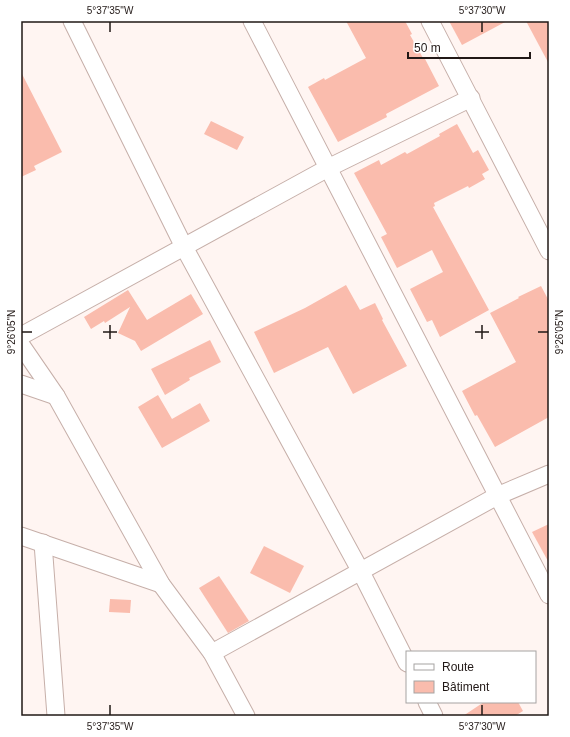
<svg xmlns="http://www.w3.org/2000/svg" width="570" height="737" viewBox="0 0 570 737" font-family="Helvetica,sans-serif">
	<style>
		.building { fill: #fabcad }
		.lines { fill: none; stroke-linecap: round; stroke-linejoin: round }
		.minor-casing { stroke: #c6afa9; stroke-width: 19 }
		.minor { stroke: #fff; stroke-width: 17 }
		.ticks { fill: none; stroke: #211816; stroke-width: 1.5 }
		.neatline { fill: none; stroke: #211816; stroke-width: 1.5 }
		.ticks-label { font-size: 10px; text-anchor: middle; fill: #211816 }
	</style>
	<rect width="100%" height="100%" fill="#fff5f2"/>
	<g class="building">
		<path d="M346,21h59l7,13 -2,1 13,23 1,-1 15,29 -53,28 1,3 -49,25 -30,-55 16,-9 1,2 41,-22z"/>
		<path d="M449,21h58l-45,24z"/>
		<path d="M526,21h23v43z"/>
		<path d="M21,72l41,80 -28,14 2,4 -15,7z"/>
		<path d="M211,121l33,16 -7,13 -33,-16z"/>
		<path d="M457,124l16,29 5,-3 11,20 -7,4 3,5 -16,9 -1,-2 -34,17 1,3 -2,1 56,103 -49,27 -8,-17 -5,2 -17,-33 33,-17 -11,-22 -35,18 -16,-31 6,-3 -33,-61 25,-13 2,5 24,-13 2,2 33,-18 -1,-2z"/>
		<path d="M346,285l14,25 15,-7 8,16 -1,1 25,46 -54,28 -25,-47 -54,26 -20,-41 51,-24z"/>
		<path d="M541,286l8,15v116l-54,30 -18,-32 -2,1 -13,-25 54,-29 -26,-49 29,-15 -1,-1z"/>
		<path d="M128,290l19,30 44,-26 12,20 -62,37 -6,-10 -17,-8 12,-26 -25,16 -1,-2 -13,8 -7,-12z"/>
		<path d="M210,340l11,22 -32,16 1,2 -25,15 -14,-26z"/>
		<path d="M158,395l14,24 28,-16 10,18 -48,27 -24,-41z"/>
		<path d="M549,524v39l-17,-31z"/>
		<path d="M264,546l40,20 -14,27 -40,-20z"/>
		<path d="M219,576l30,45 -21,12 -29,-45z"/>
		<path d="M110,599l21,1 -1,13 -21,-1z"/>
		<path d="M484,702h34l5,9 -8,5h-52z"/>
	</g>
	<g class="lines">
		<defs>
			<g id="minor">
				<path d="M72,21l112,226 177,325 46,91"/>
				<path d="M252,21l297,574"/>
				<path d="M430,21l119,230"/>
				<path d="M21,336l307,-168 143,-70"/>
				<path d="M21,345l35,51 105,188 51,69 34,63"/>
				<path d="M21,384l35,12"/>
				<path d="M21,536l140,48"/>
				<path d="M43,543l13,173"/>
				<path d="M212,653l285,-157 52,-22"/>
				<path d="M427,702l7,14"/>
			</g>
		</defs>
		<use href="#minor" class="minor-casing"/>
		<use href="#minor" class="minor"/>
	</g>
	<path class="ticks" d="M110,22v10M482,22v10M110,325v14M482,325v14M22,332h10M103,332h14M475,332h14M538,332h10M110,705v10M482,705v10"/>
	<rect width="570" height="737" fill="none" stroke="#ffffff" stroke-width="44"/>
	<rect x="406" y="651" width="130" height="52" fill="#ffffff" stroke="#a6a3a2"/>
	<rect x="414" y="664" width="20" height="6" fill="#ffffff" stroke="#a6a3a2"/>
	<text x="442" y="671" font-size="12" fill="#211816">Route</text>
	<rect x="414" y="681" width="20" height="12" fill="#fabcad" stroke="#a6a3a2"/>
	<text x="442" y="691" font-size="12" fill="#211816">Bâtiment</text>
	<path d="M408 52v6h122v-6" fill="none" stroke="#211816" stroke-width="2"/>
	<text x="414" y="52" font-size="12" fill="#211816" stroke="#ffffff" stroke-width="3" paint-order="stroke">50 m</text>
	<rect x="22" y="22" width="526" height="693" class="neatline"/>
	<g class="ticks-label">
		<text x="110" y="14">5°37'35"W</text>
		<text x="482" y="14">5°37'30"W</text>
		<text transform="translate(11 332) rotate(-90)" y="4">9°26'05"N</text>
		<text transform="translate(559 332) rotate(-90)" y="4">9°26'05"N</text>
		<text x="110" y="730">5°37'35"W</text>
		<text x="482" y="730">5°37'30"W</text>
	</g>
</svg>
